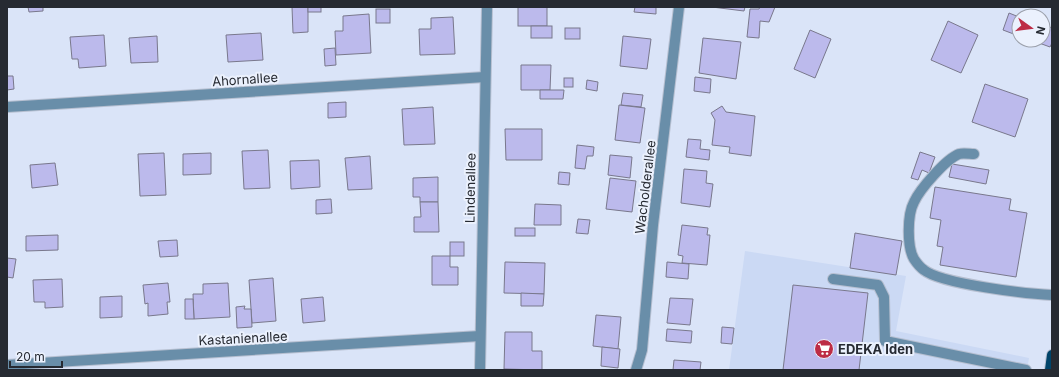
<svg xmlns="http://www.w3.org/2000/svg" width="1059" height="377" viewBox="0 0 1059 377" font-family="Inter,sans-serif">
	<style>
		.built { fill: #cbd9f4 }
		.building { fill: #bcbaec; stroke: #79788c }
		.lines { fill: none; stroke-linecap: round; stroke-linejoin: round }
		.minor-casing { stroke: #b6bfd0; stroke-width: 12 }
		.major-casing { stroke: #b6bfd0; stroke-width: 12 }
		.minor { stroke: #698ea9; stroke-width: 10 }
		.major { stroke: #00446a; stroke-width: 10 }
		.labels { text-anchor: middle; stroke-width: 4; stroke-linejoin: round; paint-order: stroke }
		.street-label { font-size: 13px; fill: #262a32; stroke: #ebf1fd }
		.poi-label { font-size: 13px; font-weight: bold; fill: #262a32; stroke: #ebf1fd; text-anchor: start }
	</style>
	<rect width="100%" height="100%" fill="#dae4f8"/>
	<path class="built" d="M745,251l161,25 -10,55 133,27 -2,12h-298z"/>
	<g class="building">
		<path d="M28,7h15v4l-14,1z"/>
		<path d="M292,7h16v25l-15,1z"/>
		<rect x="308" y="7" width="13" height="5"/>
		<rect x="518" y="7" width="29" height="19"/>
		<path d="M635,7h21v7l-22,-2z"/>
		<path d="M712,7h33l-1,4z"/>
		<path d="M760,7h15l-6,15 -9,-1 -1,17 -12,-1 3,-28h9z"/>
		<rect x="376" y="9" width="14" height="14"/>
		<path d="M1009,13l10,4v19l-16,-6z"/>
		<path d="M369,14l2,39 -35,2 -1,-24h8v-15z"/>
		<path d="M453,17l2,37 -35,1 -1,-26h12v-11z"/>
		<path d="M948,21l30,14 -17,38 -30,-13z"/>
		<path d="M1043,24l9,4v15l-2,4 -19,-7h12z"/>
		<rect x="531" y="26" width="21" height="12"/>
		<rect x="565" y="28" width="15" height="11"/>
		<path d="M810,30l21,9 -16,39 -21,-9z"/>
		<path d="M261,33l2,27 -35,2 -2,-27z"/>
		<path d="M104,35l2,31 -27,2 -1,-9h-6l-2,-22z"/>
		<path d="M157,36l1,26 -27,1 -2,-25z"/>
		<path d="M623,36l28,3 -4,30 -27,-3z"/>
		<path d="M703,38l38,4 -5,37 -37,-6z"/>
		<path d="M335,48l1,17 -11,1 -1,-17z"/>
		<path d="M521,65h30l-1,25h-29z"/>
		<path d="M7,76h6l1,13 -7,1z"/>
		<path d="M695,77l16,2 -1,14 -16,-2z"/>
		<rect x="564" y="78" width="9" height="9"/>
		<path d="M587,80l11,2 -1,9 -11,-2z"/>
		<path d="M985,84l43,15 -13,38 -43,-15z"/>
		<path d="M540,90h24l-1,9h-23z"/>
		<path d="M623,93l20,2 -2,12 -20,-2z"/>
		<path d="M346,102v15l-18,1v-15z"/>
		<path d="M619,105l26,3 -5,35 -25,-3z"/>
		<path d="M722,106l4,6 29,4 -4,40 -22,-3 1,-6 -18,-2 3,-25 -4,-7z"/>
		<path d="M433,107l2,37 -31,1 -2,-36z"/>
		<path d="M505,129h37v31h-36z"/>
		<path d="M688,139l13,1 -1,9 10,1 -1,10 -23,-3z"/>
		<path d="M577,145l17,2 -1,9h-6l-2,13 -10,-1z"/>
		<path d="M268,150l2,38 -26,1 -2,-38z"/>
		<path d="M920,152l15,5 -6,16 -7,-3 -4,10 -7,-2z"/>
		<path d="M164,153l2,42 -26,1 -2,-42z"/>
		<path d="M211,153v21l-28,1v-21z"/>
		<path d="M610,155l22,2 -2,21 -22,-3z"/>
		<path d="M370,156l2,33 -24,1 -3,-32z"/>
		<path d="M319,160l1,27 -29,2 -1,-28z"/>
		<path d="M55,163l3,22 -26,3 -2,-23z"/>
		<path d="M952,164l37,6 -3,14 -37,-7z"/>
		<path d="M684,169l23,2 -1,12 7,1 -3,23 -29,-4z"/>
		<path d="M559,172l11,1 -1,12 -11,-1z"/>
		<path d="M438,177v25h-18v-5h-7v-19z"/>
		<path d="M610,178l26,3 -4,31 -26,-3z"/>
		<path d="M935,187l76,12 -2,11 18,3 -11,64 -76,-12 3,-18 -6,-1 4,-26 -11,-2z"/>
		<path d="M331,199l1,14 -16,1v-14z"/>
		<path d="M420,202h18l1,30h-25v-15h7z"/>
		<path d="M535,204l26,1v20h-27z"/>
		<path d="M578,219l12,1 -2,14 -12,-1z"/>
		<path d="M682,225l26,3 -1,7h3l-3,30 -25,-2 1,-7 -5,-1z"/>
		<rect x="515" y="228" width="20" height="8"/>
		<path d="M855,233l47,8 -6,34 -46,-7z"/>
		<path d="M58,235v15l-32,1v-15z"/>
		<path d="M177,240l1,16 -18,1 -2,-16z"/>
		<rect x="450" y="242" width="14" height="14"/>
		<path d="M432,256h18v11h8v18h-26z"/>
		<path d="M7,258l9,1 -3,19 -6,-1z"/>
		<path d="M505,262l40,1 -1,31 -40,-1z"/>
		<path d="M667,262l22,2 -1,15 -22,-2z"/>
		<path d="M273,278l3,43 -24,2 -3,-43z"/>
		<path d="M62,279l1,28 -18,1v-6h-11l-1,-22z"/>
		<path d="M168,283l2,19h-3l1,12 -20,2v-13l-3,1 -2,-19z"/>
		<path d="M228,283l2,34 -36,2 -1,-25h10v-10z"/>
		<path d="M793,285l75,8 -9,77h-76z"/>
		<path d="M521,293l23,1 -1,12h-22z"/>
		<path d="M122,296v21l-22,1v-21z"/>
		<path d="M323,297l2,24 -22,2 -2,-24z"/>
		<path d="M670,298l23,1 -3,26 -23,-2z"/>
		<path d="M185,299h8l1,20h-9z"/>
		<path d="M245,306l-1,3h7l1,18 -15,1 -1,-21z"/>
		<path d="M596,315l25,2 -3,32 -25,-3z"/>
		<path d="M722,327l12,1 -2,16 -11,-1z"/>
		<path d="M667,329l25,2 -1,12 -25,-2z"/>
		<path d="M505,332h27v19h10v19l-38,-1z"/>
		<path d="M602,347l18,2 -2,19 -17,-2z"/>
		<path d="M674,360l27,2 -1,8h-27z"/>
	</g>
	<g class="lines">
		<defs>
			<g id="minor">
				<path d="M7,107c160,-9 319,-21 478,-30"/>
				<path d="M974,154c-4,0 -11,-1 -15,0 -13,5 -39,35 -45,48 -7,13 -7,45 0,57 2,3 7,9 10,11 17,14 104,24 128,25"/>
				<path d="M833,279l45,6 6,12 1,44 141,29"/>
				<path d="M7,365l473,-29"/>
				<path d="M480,370l7,-363"/>
				<path d="M636,370l6,-20 11,-125 26,-218"/>
			</g>
			<path id="major" d="M1050,370l2,-15"/>
		</defs>
		<use href="#minor" class="minor-casing"/>
		<use href="#major" class="major-casing"/>
		<use href="#minor" class="minor"/>
		<use href="#major" class="major"/>
	</g>
	<defs>
		<symbol id="supermarket-disc" viewBox="-11 -11 22 22"><circle r="9.5" fill="#bd2c45" stroke="#ebf1fd"/><path d="M-6-5.5h2.5l.6 2H6L4.5 2H-2.5L-4.4-4H-6ZM-1.5 3.2a1.3 1.3 0 1 0 .1 0ZM3 3.2a1.3 1.3 0 1 0 .1 0Z" fill="#fff"/></symbol>
	</defs>
	<g fill-rule="evenodd">
		<use href="#supermarket-disc" x="813" y="338" width="22" height="22"/>
	</g>
	<g class="labels">
		<g class="street-label">
			<text transform="translate(245 79) rotate(-4)" y="5">Ahornallee</text>
			<text transform="translate(645 187) rotate(-83)" y="5">Wacholderallee</text>
			<text transform="translate(470 188) rotate(-89)" y="5">Lindenallee</text>
			<text transform="translate(243 338) rotate(-3)" y="5">Kastanienallee</text>
		</g>
		<g class="poi-label">
			<text x="838" y="354">EDEKA Iden</text>
		</g>
	</g>
	<rect width="1059" height="377" fill="none" stroke="#262a32" stroke-width="16"/>
	<g transform="translate(1031 28) rotate(104)"><circle r="19" fill="#ebf1fd" stroke="#9ca1ac"/>
	<path d="M0-3L7 15L0 10L-7 15Z" fill="#bd2c45"/>
	<text y="-6" font-size="11" font-weight="bold" text-anchor="middle" fill="#262a32">N</text>
	</g>
	<path d="M10 361v6h52v-6" fill="none" stroke="#262a32" stroke-width="2"/>
	<text x="16" y="361" font-size="12" fill="#262a32" stroke="#ebf1fd" stroke-width="3" paint-order="stroke">20 m</text>
</svg>
